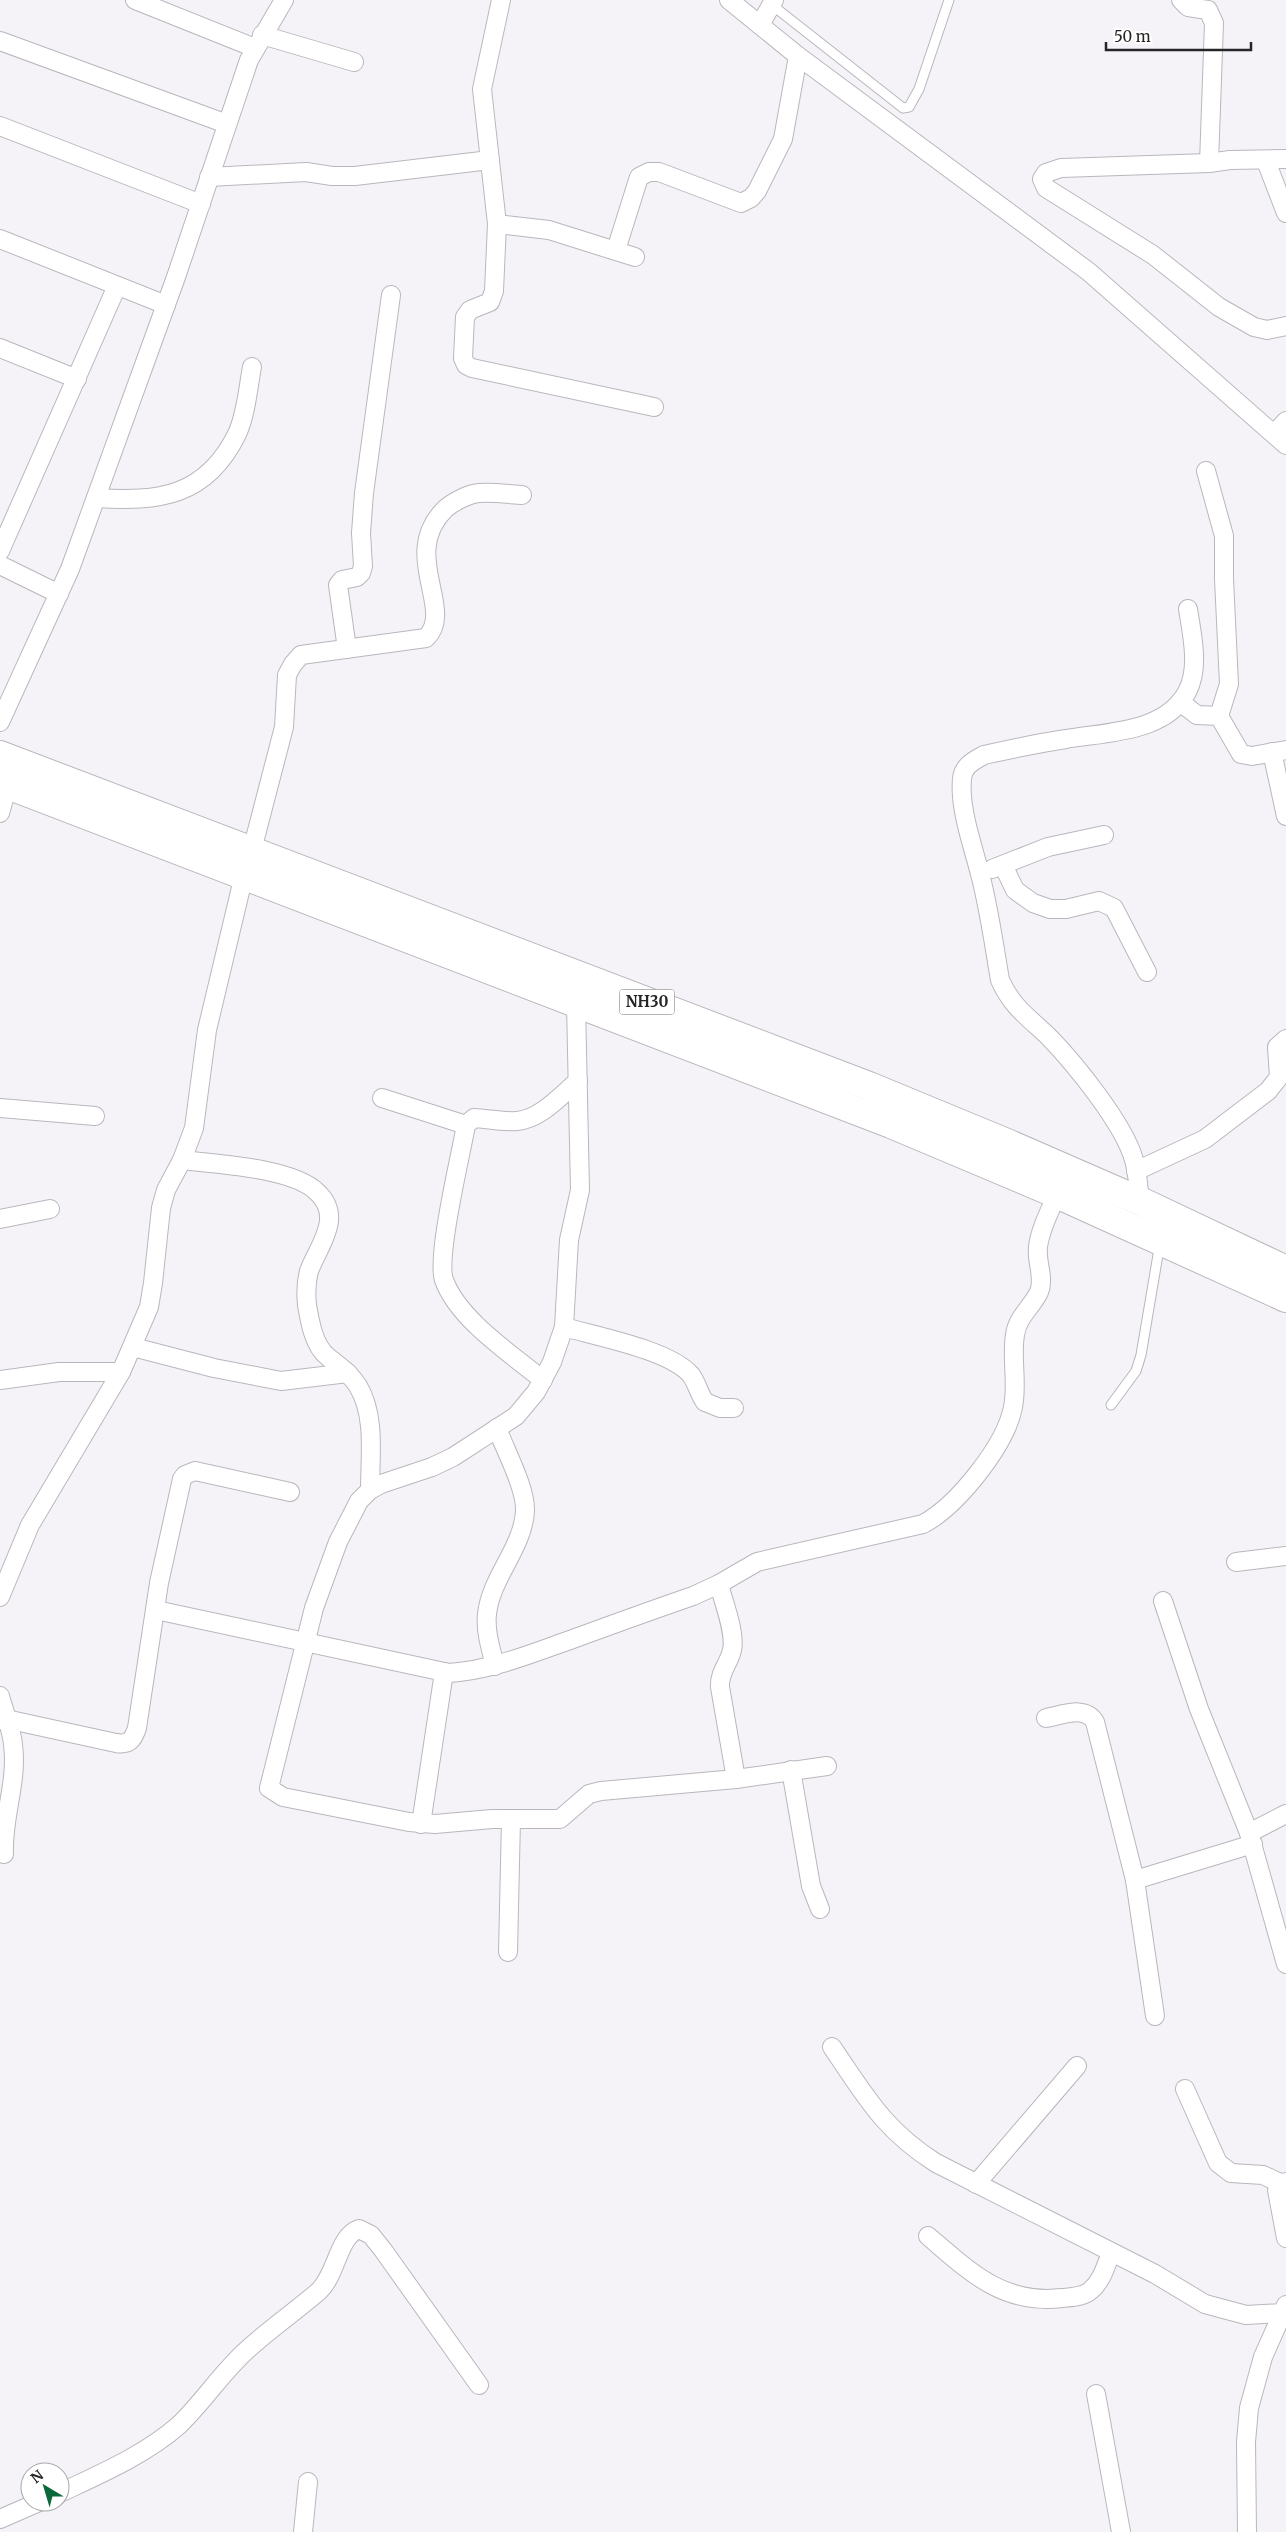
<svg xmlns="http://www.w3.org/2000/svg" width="1286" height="2532" viewBox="0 0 1286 2532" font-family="Merriweather,serif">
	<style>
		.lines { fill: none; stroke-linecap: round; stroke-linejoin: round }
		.lane-casing { stroke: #b9b7bd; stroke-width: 11 }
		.street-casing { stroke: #b9b7bd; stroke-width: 20 }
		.highway-casing { stroke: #b9b7bd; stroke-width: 30 }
		.lane { stroke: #fff; stroke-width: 9 }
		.street { stroke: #fff; stroke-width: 18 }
		.highway { stroke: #fff; stroke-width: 28 }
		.labels { text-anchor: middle; stroke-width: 5; stroke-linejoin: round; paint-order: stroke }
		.shield { fill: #fff; stroke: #666667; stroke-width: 1 }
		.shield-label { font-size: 15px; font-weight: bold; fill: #252426 }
	</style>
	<rect width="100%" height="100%" fill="#f5f3f8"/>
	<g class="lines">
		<defs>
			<g id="lane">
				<path d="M772,5l131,103 6,-1 10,-18 30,-89"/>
				<path d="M1111,1405l25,-34 5,-16 19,-112"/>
			</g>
			<g id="street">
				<path d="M135,0l120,48"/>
				<path d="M501,0l-19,89 15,135 -3,67 -4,11 -20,8 -5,7 -2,41 3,7 6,3 182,39"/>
				<path d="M729,0l69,56 291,216 197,173"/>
				<path d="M1181,0l7,7 20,3 6,13 -5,140"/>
				<path d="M760,25l14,-25"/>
				<path d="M262,35l92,27"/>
				<path d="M0,41l227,83"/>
				<path d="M0,126l201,78"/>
				<path d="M1286,159l-56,1 -21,3 -148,5 -15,5 -4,6 4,9 107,67 66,52 35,20 13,3 19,-4"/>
				<path d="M1266,161l20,52"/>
				<path d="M209,177l97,-5 26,4h23l135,-16"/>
				<path d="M497,224l52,6 86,27"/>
				<path d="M0,239l166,66"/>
				<path d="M616,250l23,-73 10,-5h10l82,31 10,-5 6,-7 26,-52 15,-83"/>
				<path d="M0,348l77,31"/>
				<path d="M1274,434l12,-13"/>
				<path d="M1206,471l18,65v43l5,105 -10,32"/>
				<path d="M96,498c63,4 110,-1 141,-64 9,-19 11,-46 15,-67"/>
				<path d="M0,551l117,-265"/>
				<path d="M0,565l59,29"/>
				<path d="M347,649l-9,-64 4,-5 15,-3 4,-4 2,-7 -2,-33 3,-40 27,-198"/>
				<path d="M1180,702l17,13 22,1 22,38 11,2 34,-6"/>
				<path d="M0,722l70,-153 106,-292 73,-217 35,-60"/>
				<path d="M1272,752l14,64"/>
				<path d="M0,813l8,-28"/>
				<path d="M252,850l32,-123 3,-52 6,-11 8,-9 125,-17c30,-29 -27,-83 19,-129 8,-7 23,-15 34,-16 14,-1 29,1 43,2"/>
				<path d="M1003,865l12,25 18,13 17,6h16l33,-8 15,7 33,64"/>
				<path d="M992,869l56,-22 56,-12"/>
				<path d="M576,1004l4,186 -11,50 -5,87 -12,35 -16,30 -20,24 -63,41 -21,10 -51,17 -11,6 -11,11 -21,41 -24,66 -45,180 14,9 126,25 26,2 57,-5h68l29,-25 12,-3 135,-12 91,-13"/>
				<path d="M382,1098l84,27"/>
				<path d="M0,1108l95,8"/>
				<path d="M182,1160c35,4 111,8 135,32 27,25 2,53 -8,79 -3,11 -3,24 -2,34 3,18 7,41 21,52 11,9 22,16 30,29 18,30 12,70 12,104"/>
				<path d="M1136,1171l69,-32 63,-48 11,-14 -2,-30 9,-8"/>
				<path d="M1140,1201c-2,-14 -2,-28 -6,-41 -10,-36 -59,-96 -85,-123 -21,-20 -37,-30 -49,-57 -6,-35 -11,-72 -20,-106 -7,-28 -21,-66 -18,-95 1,-13 11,-18 22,-24 27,-6 55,-12 82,-16 40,-7 99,-6 121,-47 13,-24 5,-57 1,-83"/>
				<path d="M0,1219l50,-10"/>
				<path d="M564,1327c31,9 106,23 127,48 6,8 8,19 14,27l15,6h14"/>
				<path d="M133,1347l81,21 67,13 67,-8"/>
				<path d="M0,1380l59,-8h62"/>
				<path d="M543,1380c-32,-26 -85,-61 -99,-100 -8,-23 17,-126 22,-155l8,-7c15,1 29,4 43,3 24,-2 44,-26 61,-40"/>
				<path d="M1236,1562l50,-6"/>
				<path d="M719,1584c4,17 17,49 13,66 -3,14 -13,22 -12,37l16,92"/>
				<path d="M0,1597l30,-72 91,-153 28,-65 4,-24 8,-75 5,-18 16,-30 12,-32 13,-98 37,-155"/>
				<path d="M1163,1601l36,108 50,124"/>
				<path d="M156,1610l293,63c43,-3 81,-19 121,-33 41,-15 82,-30 123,-44l26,-12 38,-22 166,-38c34,-18 83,-79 90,-117 5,-24 -2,-49 2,-72 2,-18 17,-28 24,-43 6,-14 -3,-30 -1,-45 2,-18 12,-36 19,-53"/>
				<path d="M495,1666c-4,-17 -10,-35 -8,-52 4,-37 36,-66 38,-103 1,-23 -20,-61 -28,-83"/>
				<path d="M0,1696c4,16 12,33 13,49 5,37 -11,73 -9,109"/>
				<path d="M1046,1718c17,-3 39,-13 49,4l40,158"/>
				<path d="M0,1720l6,-1 110,24c13,2 17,-3 21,-15l22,-145 23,-104 3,-4 10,-4 95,21"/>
				<path d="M791,1770l20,116 9,23"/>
				<path d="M1286,1814l-37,19 37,131"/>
				<path d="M421,1824l23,-152"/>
				<path d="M508,1952l3,-133"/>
				<path d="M1155,2016l-20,-136 118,-36"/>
				<path d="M832,2047c34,50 52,83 104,116l219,111 50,30 41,11 37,-2"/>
				<path d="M1185,2089l33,74 13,10 32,2 19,9"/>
				<path d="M1286,2182l-9,8 9,48"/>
				<path d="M976,2184l101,-118"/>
				<path d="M928,2236c42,36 75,69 134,62 10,-1 22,-1 29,-8 11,-9 15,-25 20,-37"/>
				<path d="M1096,2394l25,138"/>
				<path d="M60,2493c40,-19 85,-38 119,-68 25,-24 43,-53 69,-76 23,-21 48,-38 71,-58 18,-17 19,-55 40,-62l12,6 12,15 96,135"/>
				<path d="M0,2519l39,-17"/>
				<path d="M303,2532l5,-50"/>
				<path d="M1247,2532l-1,-90 3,-34 14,-51 23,-52"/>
			</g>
			<g id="highway">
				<path d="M0,755l869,331 138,57 133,58 146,69"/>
				<path d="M0,782l891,342 166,70 229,104"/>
			</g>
		</defs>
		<use href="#lane" class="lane-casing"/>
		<use href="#street" class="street-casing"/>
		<use href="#highway" class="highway-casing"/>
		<use href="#lane" class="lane"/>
		<use href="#street" class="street"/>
		<use href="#highway" class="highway"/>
	</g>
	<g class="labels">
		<rect class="shield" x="619.5" y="989.5" width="55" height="25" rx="4"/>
		<g class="shield-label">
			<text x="647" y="1007">NH30</text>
		</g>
	</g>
	<g transform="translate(45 2487) rotate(322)"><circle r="24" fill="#ffffff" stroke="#a8a7a8"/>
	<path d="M0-4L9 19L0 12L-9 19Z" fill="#0b683b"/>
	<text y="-8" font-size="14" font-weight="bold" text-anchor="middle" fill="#252426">N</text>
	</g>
	<path d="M1106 42v8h145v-8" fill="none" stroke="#252426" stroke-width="2.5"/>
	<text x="1114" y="42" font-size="15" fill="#252426" stroke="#ffffff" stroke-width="4" paint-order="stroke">50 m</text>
</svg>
